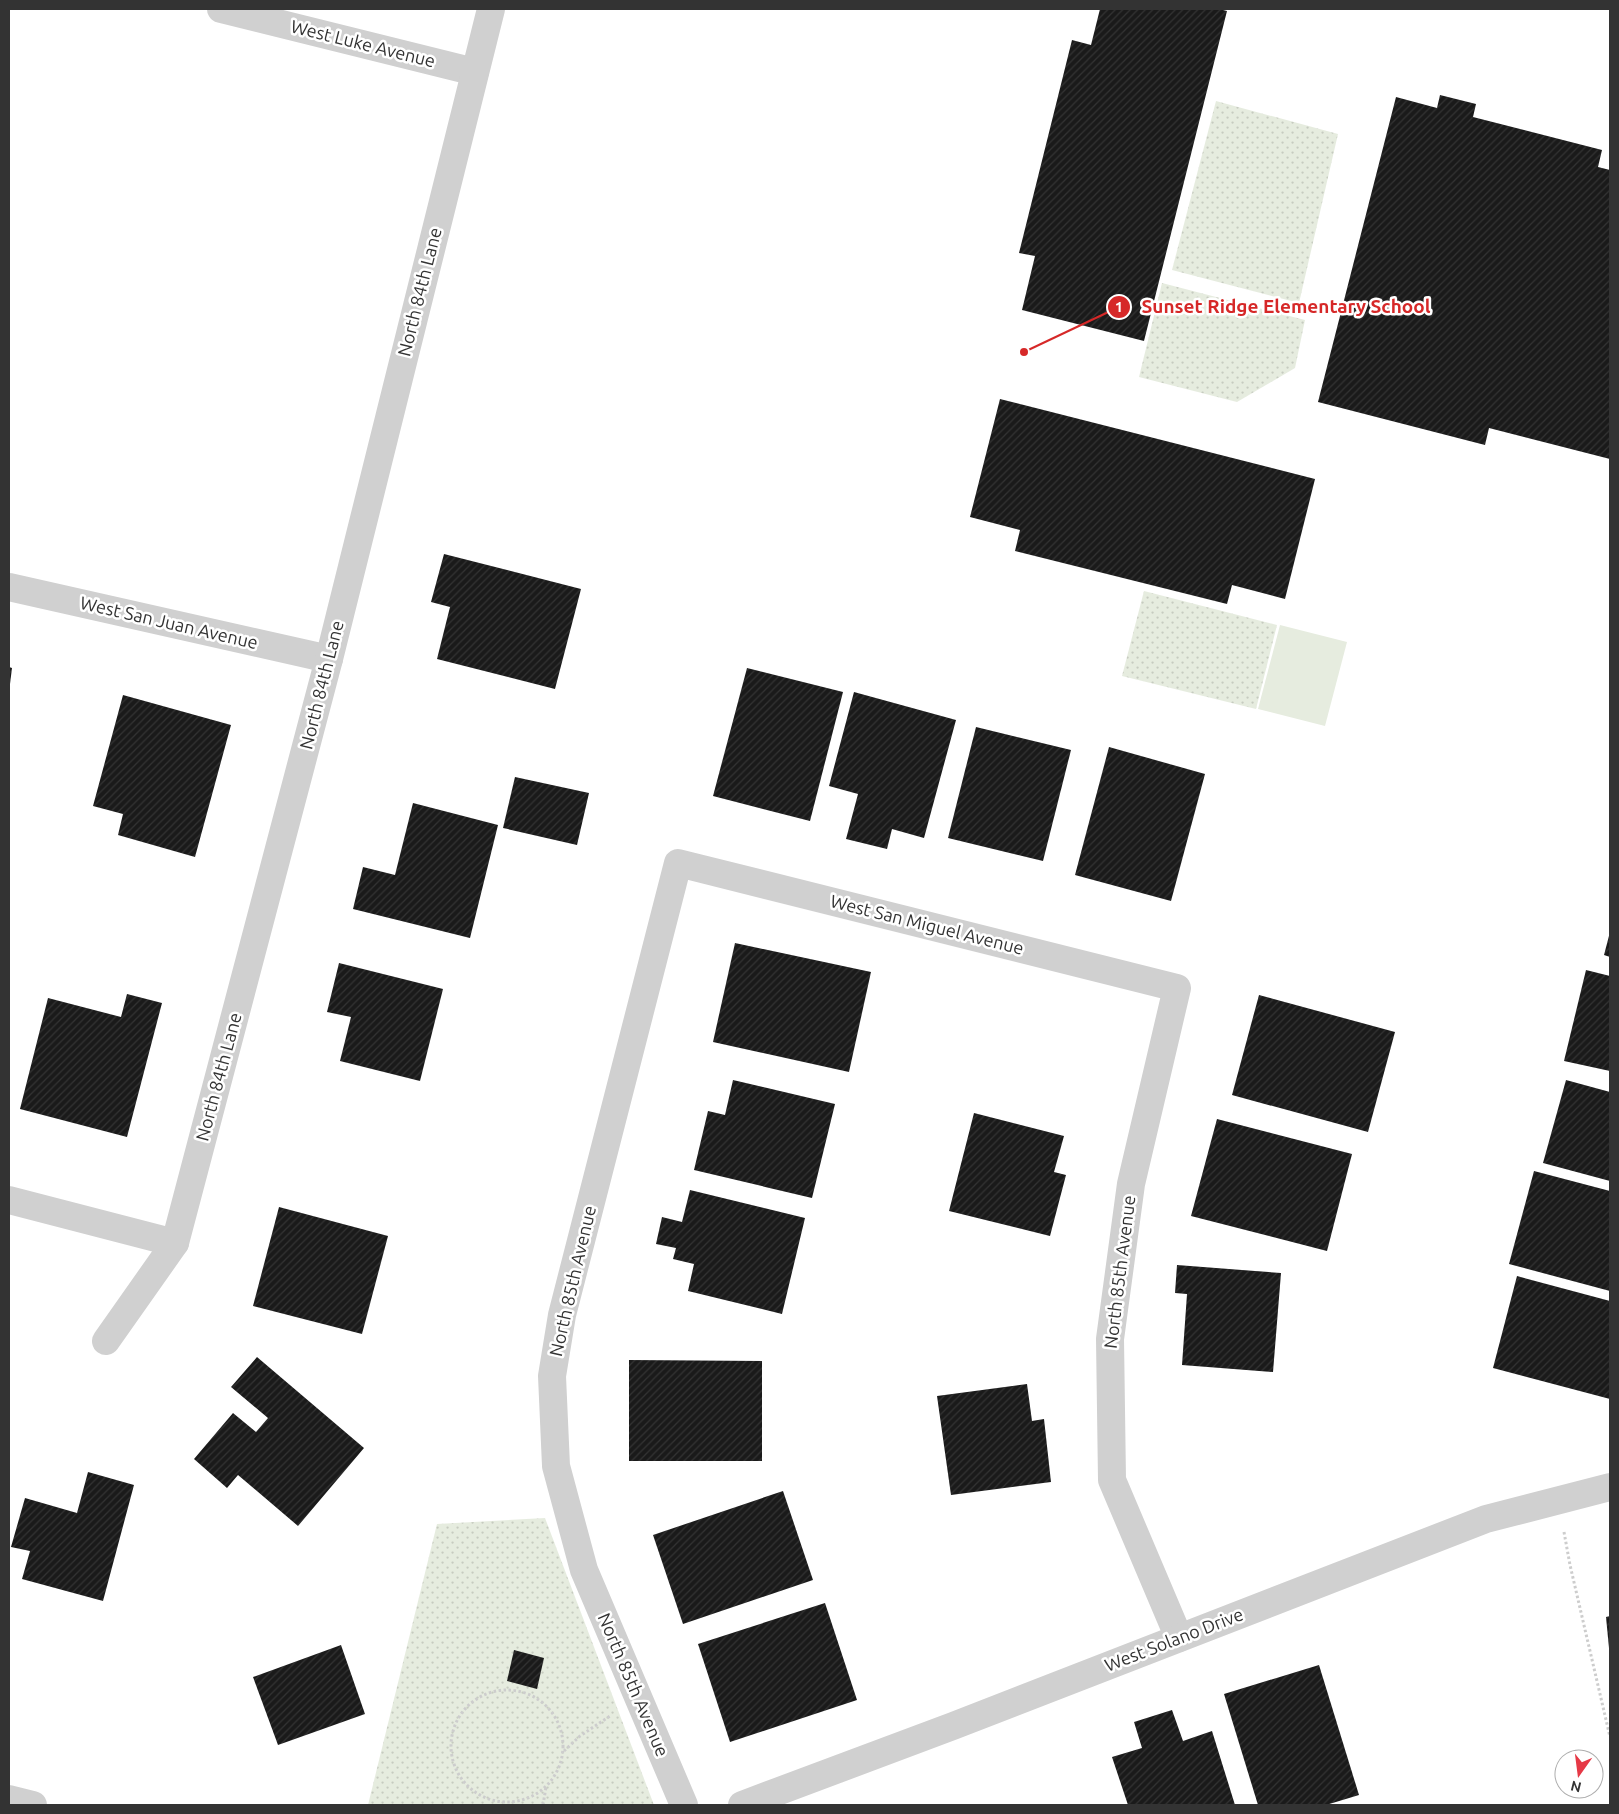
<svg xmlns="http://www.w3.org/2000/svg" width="1619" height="1814" viewBox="0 0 1619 1814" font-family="Ubuntu,sans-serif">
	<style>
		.park { fill: url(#park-dots) }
		.garden { fill: #e6ecdf }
		.building { fill: url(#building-hatch) }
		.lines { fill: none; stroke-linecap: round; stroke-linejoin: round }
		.path { stroke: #cdcdcd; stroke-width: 3; stroke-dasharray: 2.5 2.5; stroke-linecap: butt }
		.minor { stroke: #d0d0d0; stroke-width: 28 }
		.labels { text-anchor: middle; stroke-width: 5; stroke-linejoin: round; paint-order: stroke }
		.street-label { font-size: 18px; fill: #333; stroke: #fff }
		.leader { fill: none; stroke: #d62828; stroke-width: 2 }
		.callout-dot { fill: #d62828; stroke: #fff; stroke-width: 2 }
		.mark-label { font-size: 15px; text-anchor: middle; font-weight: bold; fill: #fff }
		.callout-label { font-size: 19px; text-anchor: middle; font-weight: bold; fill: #d62828; stroke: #fff; stroke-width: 5; stroke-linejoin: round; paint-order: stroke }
	</style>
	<defs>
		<pattern id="park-dots" width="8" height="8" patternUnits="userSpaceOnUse" patternTransform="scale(1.25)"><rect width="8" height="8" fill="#e6ecdf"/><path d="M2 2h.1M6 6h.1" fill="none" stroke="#c6cbc0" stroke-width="1.8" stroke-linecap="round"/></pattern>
		<pattern id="building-hatch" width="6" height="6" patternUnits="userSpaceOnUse" patternTransform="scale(1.25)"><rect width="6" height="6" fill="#1a1a1a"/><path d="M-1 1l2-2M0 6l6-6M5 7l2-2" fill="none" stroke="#333"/></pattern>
	</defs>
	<rect width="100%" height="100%" fill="#fff"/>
	<g class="park">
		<path d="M1216,101l122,33 -39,169 -127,-33z"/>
		<path d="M1162,283l143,37 -10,48 -58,34 -98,-25z"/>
		<path d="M1144,591l133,34 -21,84 -134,-33z"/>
		<path d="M545,1518l109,287h-286l69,-281z"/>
	</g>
	<path class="garden" d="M1280,625l67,17 -22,84 -67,-17z"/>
	<g class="building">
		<path d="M1100,9h119l8,2 -83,330 -122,-31 13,-54 -16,-3 53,-213 19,5z"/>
		<path d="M1440,95l36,9 -3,13 129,33 -4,17 12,3v289l-121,-31 -4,17 -167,-43 78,-305 41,11z"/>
		<path d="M1000,399l315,80 -30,120 -53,-14 -5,19 -212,-53 5,-21 -50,-13z"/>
		<path d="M444,554l137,35 -26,100 -118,-30 13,-52 -19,-5z"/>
		<path d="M9,667l3,1 -2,16h-1z"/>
		<path d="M747,668l96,24 -33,129 -97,-25z"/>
		<path d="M854,692l102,28 -32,118 -32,-9 -5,20 -41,-10 12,-45 -29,-8z"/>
		<path d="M123,695l108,30 -36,132 -77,-22 5,-21 -30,-8z"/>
		<path d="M976,727l95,23 -28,111 -95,-23z"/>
		<path d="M1109,747l96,27 -34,127 -96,-26z"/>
		<path d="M515,777l74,16 -12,52 -74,-17z"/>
		<path d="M413,803l85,22 -28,113 -117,-29 10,-42 32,8z"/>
		<path d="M1610,932v25l-6,-2z"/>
		<path d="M735,943l136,29 -22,100 -136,-30z"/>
		<path d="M339,963l104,26 -23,92 -80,-20 11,-44 -24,-5z"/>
		<path d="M1586,970l24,6v95l-46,-10z"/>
		<path d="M127,994l35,9 -35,134 -107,-28 28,-111 73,19z"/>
		<path d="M1259,995l136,37 -27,100 -136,-37z"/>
		<path d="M733,1080l102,24 -23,94 -118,-28 14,-59 17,4z"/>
		<path d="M1566,1080l44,12v89l-67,-18z"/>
		<path d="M974,1113l90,23 -10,36 12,3 -16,61 -101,-25z"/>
		<path d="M1217,1119l135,35 -25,97 -136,-35z"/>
		<path d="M1534,1171l76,20v100l-101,-27z"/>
		<path d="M690,1190l115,28 -23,96 -94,-23 6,-27 -21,-5 3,-11 -20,-4 6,-27 20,5z"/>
		<path d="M279,1207l109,29 -26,98 -109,-28z"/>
		<path d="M1177,1265l104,8 -8,99 -91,-7 5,-71 -12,-1z"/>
		<path d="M1517,1276l93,25v98l-117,-31z"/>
		<path d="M257,1357l107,91 -66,78 -60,-51 -11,13 -33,-29 39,-46 23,19 12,-14 -37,-31z"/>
		<path d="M629,1360l133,1v100h-133z"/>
		<path d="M1027,1384l5,37 12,-2 7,63 -100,13 -14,-99z"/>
		<path d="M88,1472l46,13 -31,116 -81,-22 8,-28 -19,-4 14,-49 52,15z"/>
		<path d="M783,1491l30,89 -130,44 -30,-89z"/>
		<path d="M825,1603l32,97 -127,42 -32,-98z"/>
		<path d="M1610,1616v32h-1l-3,-31z"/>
		<path d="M341,1645l24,69 -87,31 -25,-68z"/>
		<path d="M514,1650l30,8 -7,31 -30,-8z"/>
		<path d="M1319,1665l40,130 -33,10h-68l-34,-111z"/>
		<path d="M1172,1710l11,31 29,-10 23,74h-107l-16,-48 30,-9 -8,-26z"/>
	</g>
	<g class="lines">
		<g class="path">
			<path d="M1564,1532l6,33 40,172"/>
			<circle cx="507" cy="1746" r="56"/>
			<path d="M564,1751l16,-15 30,-20"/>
			<path d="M543,1805l3,-18"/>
		</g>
		<g class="minor">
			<path d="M221,9l254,63"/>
			<path d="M9,587l320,72"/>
			<path d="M9,1200l166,43"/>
			<path d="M106,1341l69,-98 154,-584 162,-650"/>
			<path d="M9,1799l24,6"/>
			<path d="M684,1805l-100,-235 -28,-104 -4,-90 10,-61 116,-452 499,125 -46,196 -21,155 2,141 67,158"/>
			<path d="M742,1805l211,-79 533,-207 124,-32"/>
		</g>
	</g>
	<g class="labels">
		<g class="street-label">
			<text transform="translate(363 44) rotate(14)" y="6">West Luke Avenue</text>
			<text transform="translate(420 292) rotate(-76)" y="6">North 84th Lane</text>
			<text transform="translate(169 623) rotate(13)" y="6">West San Juan Avenue</text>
			<text transform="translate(322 685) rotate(-76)" y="6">North 84th Lane</text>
			<text transform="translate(927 925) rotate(14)" y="6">West San Miguel Avenue</text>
			<text transform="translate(219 1077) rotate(-75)" y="6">North 84th Lane</text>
			<text transform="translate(1120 1272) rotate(-83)" y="6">North 85th Avenue</text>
			<text transform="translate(573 1281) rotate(-77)" y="6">North 85th Avenue</text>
			<text transform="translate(1174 1640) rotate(-21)" y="6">West Solano Drive</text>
			<text transform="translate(633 1685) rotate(67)" y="6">North 85th Avenue</text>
		</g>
	</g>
	<path class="leader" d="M1024 352L1119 307"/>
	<g class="callout-dot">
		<circle cx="1024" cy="352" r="5"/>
		<circle cx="1119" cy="307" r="12"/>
	</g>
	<g class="mark-label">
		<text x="1119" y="312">1</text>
	</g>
	<g class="callout-label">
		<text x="1286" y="313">Sunset Ridge Elementary School</text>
	</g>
	<rect width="1619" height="1814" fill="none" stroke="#333333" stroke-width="20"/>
	<g transform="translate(1579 1774) rotate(194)"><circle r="24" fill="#ffffff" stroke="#adadad"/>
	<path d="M0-4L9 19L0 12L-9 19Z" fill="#e63946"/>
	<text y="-8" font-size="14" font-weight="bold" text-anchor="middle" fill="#333333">N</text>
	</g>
</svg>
